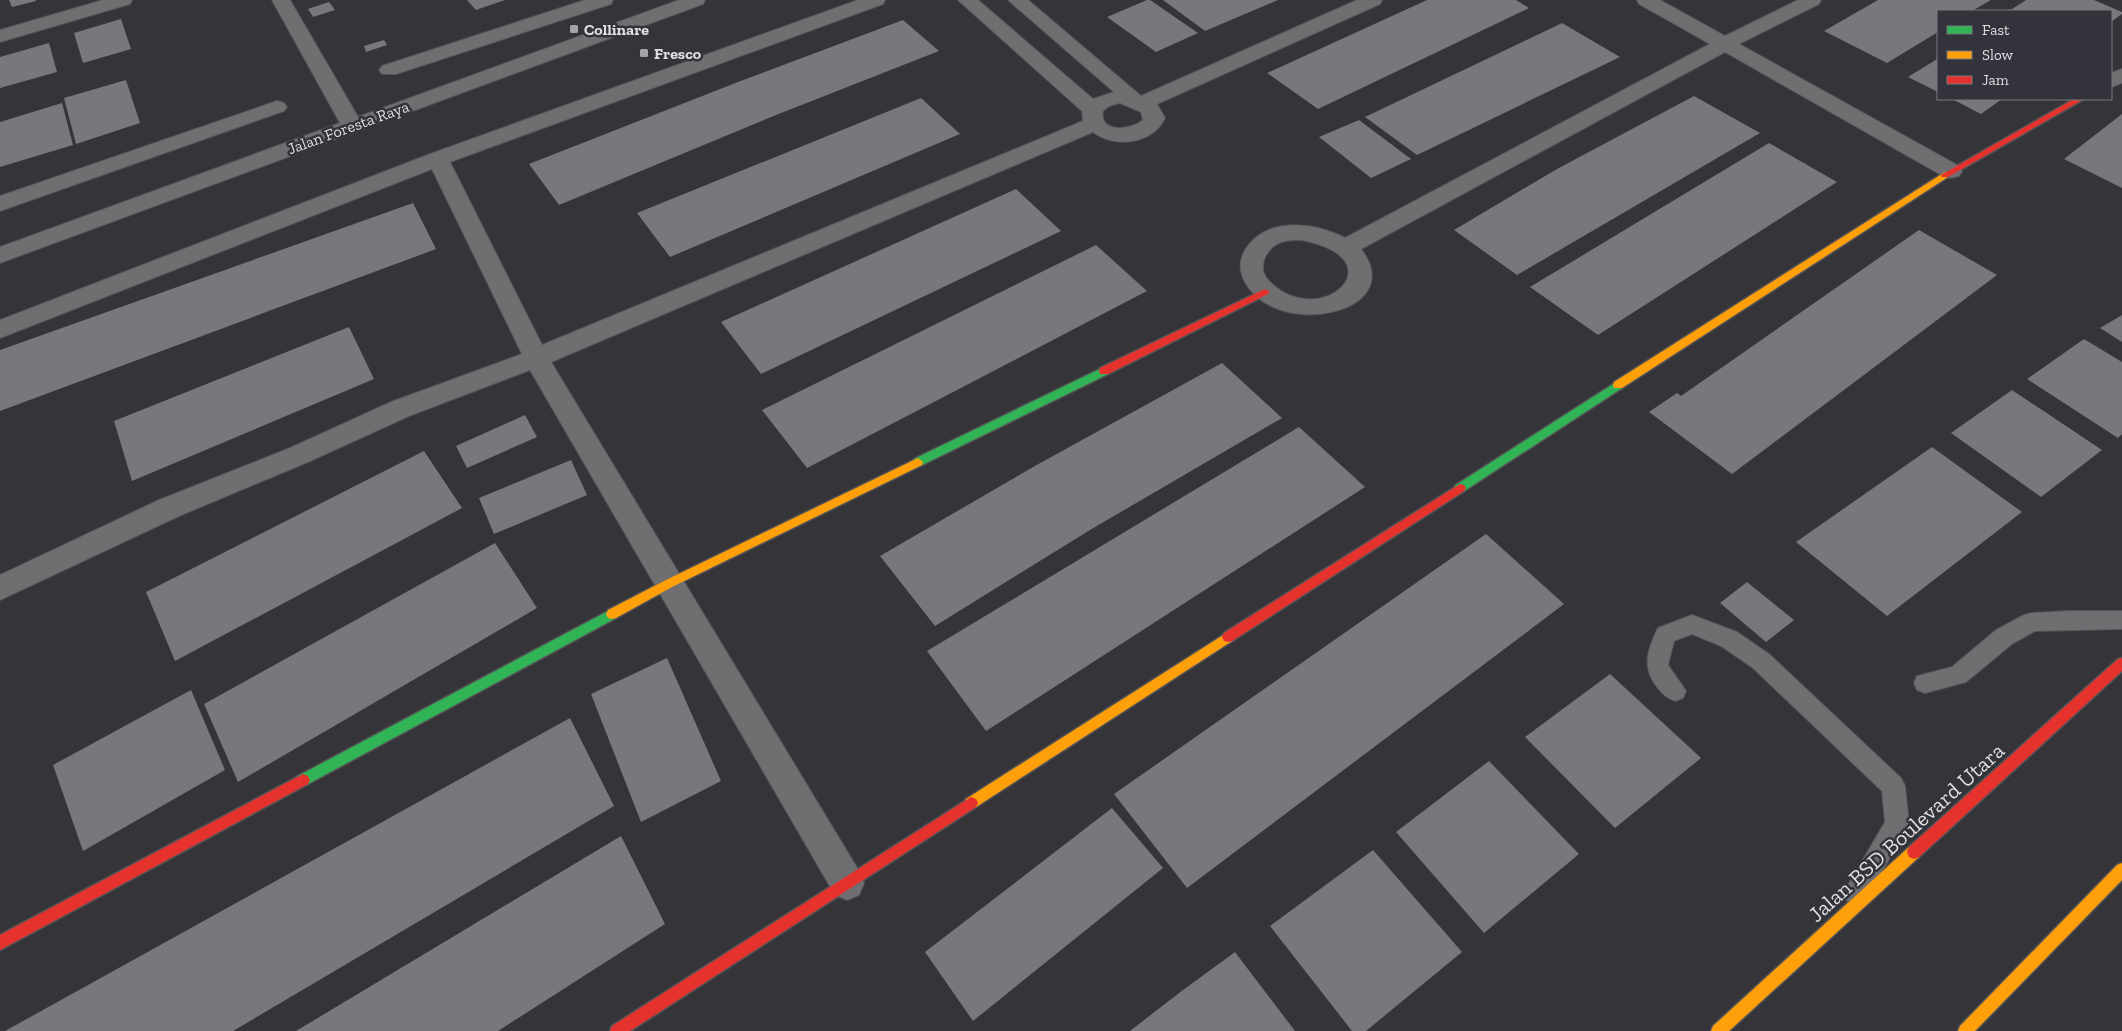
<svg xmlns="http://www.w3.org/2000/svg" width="2122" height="1031" viewBox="0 0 2122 1031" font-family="'Zilla Slab',serif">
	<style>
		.building { fill: #77787b }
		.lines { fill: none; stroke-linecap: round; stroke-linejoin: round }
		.lane-casing { stroke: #545457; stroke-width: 2 }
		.street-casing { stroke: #545457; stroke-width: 2 }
		.fast-casing { stroke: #545457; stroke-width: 3 }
		.slow-casing { stroke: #545457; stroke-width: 3 }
		.jam-casing { stroke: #545457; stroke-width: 3 }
		.lane { fill: #6f6f72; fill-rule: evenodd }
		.street { fill: #6f6f72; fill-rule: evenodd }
		.fast { fill: #30b455; fill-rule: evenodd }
		.slow { fill: #ff9f0a; fill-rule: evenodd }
		.jam { fill: #e5322d; fill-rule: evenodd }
		.poi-dot { fill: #a4a4a8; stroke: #33343b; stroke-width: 2 }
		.labels { text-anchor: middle; stroke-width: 5; stroke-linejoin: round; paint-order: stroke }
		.far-poi-label { font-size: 16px; font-weight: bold; fill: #dfdfe4; stroke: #33343b; text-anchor: start }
		.far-street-label { font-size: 16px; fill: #dfdfe4; stroke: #33343b }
		.near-street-label { font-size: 22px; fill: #dfdfe4; stroke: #33343b }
	</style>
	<rect width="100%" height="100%" fill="#353539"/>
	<g class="building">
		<path d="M9,0h27v1l-24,6z"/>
		<path d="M467,0h38l-29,10z"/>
		<path d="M1147,0h3l48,33 -42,19 -49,-35z"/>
		<path d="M1163,0h115l-73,31z"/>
		<path d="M1427,0h89l13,8 -211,101 -51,-36z"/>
		<path d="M1878,0h113l-19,11h-34v21l-51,31 -63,-32z"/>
		<path d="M2026,0h68l28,12v2l-11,8v-11h-102z"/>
		<path d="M329,2l6,8 -22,7 -5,-8z"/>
		<path d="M121,19l10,30 -48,14 -9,-30z"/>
		<path d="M903,20l36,31 -168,66 -212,88 -30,-41 209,-82z"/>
		<path d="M1562,23l58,34 -203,98 -52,-38z"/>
		<path d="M384,40l3,5 -21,7 -2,-6z"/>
		<path d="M49,43l8,29 -57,16v-31z"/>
		<path d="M1938,58v34l-30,-15 26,-16z"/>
		<path d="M126,80l14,43 -64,21 -12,-46z"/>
		<path d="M1694,96l66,37 -243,142 -63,-45 103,-61z"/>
		<path d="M921,98l39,36 -290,123 -33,-44z"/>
		<path d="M1952,99h50l-21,15z"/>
		<path d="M62,103l11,42 -73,22v-45z"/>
		<path d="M2122,114v74l-58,-29z"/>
		<path d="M1359,120l52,39 -40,19 -52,-41z"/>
		<path d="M1769,143l68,39 -239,153 -68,-48z"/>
		<path d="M1016,189l45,42 -300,143 -40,-52z"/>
		<path d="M413,203l23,46 -436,162v-61z"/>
		<path d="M1919,230l78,45 -265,199 -83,-62 28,-19 4,3z"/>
		<path d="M1096,245l51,46 -340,177 -45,-58z"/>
		<path d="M2122,315v27l-22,-14z"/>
		<path d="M349,327l25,52 -242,102 -18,-60z"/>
		<path d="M2084,339l38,23v72l-4,4 -91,-59z"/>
		<path d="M1222,363l60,55 -192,112 -155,96 -55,-70 153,-89z"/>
		<path d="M2012,390l90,60 -61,47 -90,-64z"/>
		<path d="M525,415l12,22 -70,31 -11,-22z"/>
		<path d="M1299,427l66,60 -379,244 -59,-80z"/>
		<path d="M1932,447l90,65 -135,104 -91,-74z"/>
		<path d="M424,451l38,57 -287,153 -29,-69z"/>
		<path d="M571,460l16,35 -93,39 -15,-36z"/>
		<path d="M1486,534l78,70 -377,284 -73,-94z"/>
		<path d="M495,543l42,65 -299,174 -34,-78z"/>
		<path d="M1747,582l47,38 -28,22 -46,-39z"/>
		<path d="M667,658l54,123 -80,41 -50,-128z"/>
		<path d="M1610,674l91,84 -86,70 -90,-91z"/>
		<path d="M191,690l34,80 -142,81 -30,-86z"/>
		<path d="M570,718l44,88 -381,225h-228z"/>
		<path d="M1489,761l90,93 -95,79 -88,-101z"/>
		<path d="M1112,808l51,60 -190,153 -48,-69z"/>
		<path d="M621,836l44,88 -167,107h-202z"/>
		<path d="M1373,850l89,102 -96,79h-14l-82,-105z"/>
		<path d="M1235,952l60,79h-165l49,-38z"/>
	</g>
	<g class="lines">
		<defs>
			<g id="lane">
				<path d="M2069,611h53v18l-87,2 -23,13 -46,38 -41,11 -8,-3 -3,-7 3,-7 35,-9 44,-37 28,-15 8,-2z"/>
				<path d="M1692,615l45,17 32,22 132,124 4,8 4,38 -44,77 -9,3 -9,-3 -3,-9 41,-70 -3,-31 -129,-123 -32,-22 -29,-12 -18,7 -6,24 18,26 -3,7 -8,3c-8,-3 -13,-7 -18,-14 -16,-21 -9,-38 1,-59z"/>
			</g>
			<g id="street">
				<path d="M103,0h29l-2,4 -130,38v-12z"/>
				<path d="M272,0h18l68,117 321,-117h26l-2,4 -703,259v-16l340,-124z"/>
				<path d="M585,0h28l-2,4 -215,70h-14l-3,-4 3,-4z"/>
				<path d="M858,0h27l-2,4 -433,158 92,183 541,-224 -1,-10 -124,-111h20l115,99 21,-7 -106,-92h20l113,96 216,-96h25l-2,4 -223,100 8,14c-12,26 -50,31 -72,14l-542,230 308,509 5,12 -5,12 -12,5 -12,-5 -305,-525 -121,46 -101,46 -129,54 -179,84v-25l159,-75 131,-52 101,-46 131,-48 -90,-185 -432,169v-18l430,-166zM1120,103l21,9 2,8c-12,10 -44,14 -40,-9l6,-5z"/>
				<path d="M1637,0h23l65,36 73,-36h23l-2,4 -80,40 220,122 3,5 -3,5 -8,2 -8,-2 -218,-124 -364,197c49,64 -84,92 -116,33 -6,-11 -6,-21 0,-32 21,-34 70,-28 100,-12l365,-194 -71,-40zM1301,240c100,19 19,93 -32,41 -13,-13 -3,-34 13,-39 6,-2 13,-2 19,-2z"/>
				<path d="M2122,69v14l-11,4v-14z"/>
				<path d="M277,101l7,2 3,4 -3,4 -284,100v-15z"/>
			</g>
			<g id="fast">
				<path d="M1104,367l4,1 1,3 -1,3 -186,91h-8l-1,-3 1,-3z"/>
				<path d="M1618,381l5,4 -1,3 -158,103h-8l-2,-3 2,-3z"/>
				<path d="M612,609l4,1 2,4 -2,4 -308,166 -5,2 -5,-2 -2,-4 2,-4z"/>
			</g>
			<g id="slow">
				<path d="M1945,172l3,1v4l-326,211h-8l-1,-3 1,-3z"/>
				<path d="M918,458l5,4 -1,3 -250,122 -56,31 -4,1 -4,-1 -2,-4 2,-4 56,-29z"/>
				<path d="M1228,632l4,1 2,4 -2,4 -256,166 -5,2 -5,-2 -2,-4 2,-4z"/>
				<path d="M1914,845l5,2 2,5 -2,5 -190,174h-18l2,-5 196,-179z"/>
				<path d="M2122,863v17l-147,151h-17l2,-5 157,-161z"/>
			</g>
			<g id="jam">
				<path d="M2074,99h10l-136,78h-6l-1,-2z"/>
				<path d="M1265,289l5,3 -2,2 -160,80h-8l-1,-3 1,-3z"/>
				<path d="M1460,484l4,1 2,3 -2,3 -232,150 -4,1 -4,-1 -2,-4 2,-4z"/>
				<path d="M2122,658v13l-203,186 -5,2 -5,-2 -2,-5 2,-5 209,-188z"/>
				<path d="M303,774l5,2 2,4 -2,4 -308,166v-15z"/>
				<path d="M971,797l5,2 2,4 -2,4 -346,224h-20l2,-5z"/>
			</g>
		</defs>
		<use href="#lane" class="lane-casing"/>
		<use href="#street" class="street-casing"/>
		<use href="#fast" class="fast-casing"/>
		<use href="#slow" class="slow-casing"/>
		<use href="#jam" class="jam-casing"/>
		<use href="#lane" class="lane"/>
		<use href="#street" class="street"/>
		<use href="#fast" class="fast"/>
		<use href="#slow" class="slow"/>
		<use href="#jam" class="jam"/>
	</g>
	<g class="poi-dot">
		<rect x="569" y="24" width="10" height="10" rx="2.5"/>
		<rect x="639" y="48" width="10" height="10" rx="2.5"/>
	</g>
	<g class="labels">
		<g class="far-poi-label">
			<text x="584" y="35">Collinare</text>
			<text x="654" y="59">Fresco</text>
		</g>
		<g class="far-street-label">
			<text transform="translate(348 127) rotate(-20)" y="6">Jalan Foresta Raya</text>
		</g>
		<g class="near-street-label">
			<text transform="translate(1906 832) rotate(-42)" y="8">Jalan BSD Boulevard Utara</text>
		</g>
	</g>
	<rect x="1937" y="10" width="175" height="90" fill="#33343b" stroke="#78787f"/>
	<rect x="1947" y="26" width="25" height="8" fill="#30b455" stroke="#78787f"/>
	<text x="1982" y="35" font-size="15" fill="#dfdfe4">Fast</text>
	<rect x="1947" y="51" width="25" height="8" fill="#ff9f0a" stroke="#78787f"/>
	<text x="1982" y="60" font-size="15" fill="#dfdfe4">Slow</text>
	<rect x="1947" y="76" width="25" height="8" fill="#e5322d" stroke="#78787f"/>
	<text x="1982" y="85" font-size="15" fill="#dfdfe4">Jam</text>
</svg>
